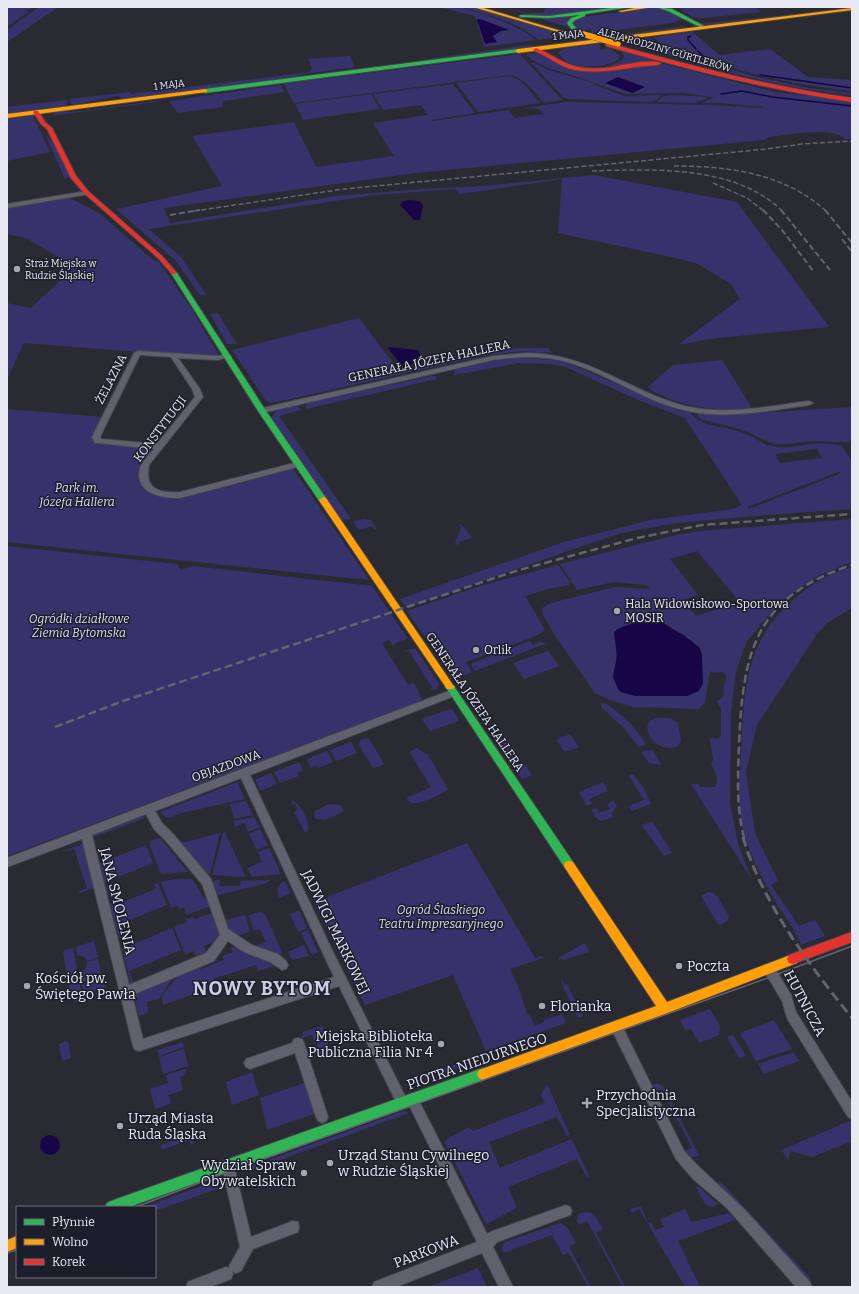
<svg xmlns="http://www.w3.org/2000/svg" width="859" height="1294" viewBox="0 0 859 1294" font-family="Bitter,serif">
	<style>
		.green { fill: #36336c; fill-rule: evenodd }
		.water { fill: #170548 }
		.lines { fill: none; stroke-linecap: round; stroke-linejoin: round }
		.stream { stroke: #170548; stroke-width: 1.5 }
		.street-casing { stroke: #45464c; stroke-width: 2 }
		.fast-casing { stroke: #45464c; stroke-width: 2 }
		.slow-casing { stroke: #45464c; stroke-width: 2 }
		.jam-casing { stroke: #45464c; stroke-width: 2 }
		.street { fill: #61616e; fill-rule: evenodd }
		.fast { fill: #30b455; fill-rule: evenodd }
		.slow { fill: #ff9f0a; fill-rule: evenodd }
		.jam { fill: #e5322d; fill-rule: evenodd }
		.tram { stroke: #63636e; stroke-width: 1.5 }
		.rail-far3 { stroke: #63636e; stroke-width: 1.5; stroke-dasharray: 5 2.5; stroke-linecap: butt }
		.rail-far2 { stroke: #63636e; stroke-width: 2; stroke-dasharray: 6 3; stroke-linecap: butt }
		.rail-far1 { stroke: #63636e; stroke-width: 2.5; stroke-dasharray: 8 4; stroke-linecap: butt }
		.rail { stroke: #63636e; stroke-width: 3; stroke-dasharray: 10 5; stroke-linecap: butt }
		.slow-bridge-casing { stroke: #45464c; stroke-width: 6; stroke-linecap: butt }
		.slow-bridge { stroke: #ff9f0a; stroke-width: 5.5 }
		.poi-dot { fill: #a5a6ae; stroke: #1d1e2c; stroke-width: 1.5 }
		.labels { text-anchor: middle; stroke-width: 3; stroke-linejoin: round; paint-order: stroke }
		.far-street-label { font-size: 10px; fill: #e7e8f1; stroke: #1d1e2c }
		.far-poi-label { font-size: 10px; fill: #e7e8f1; stroke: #1d1e2c; text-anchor: start }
		.street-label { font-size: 12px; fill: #e7e8f1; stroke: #1d1e2c }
		.park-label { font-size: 12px; font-style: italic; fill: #dadcf2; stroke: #1d1e2c }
		.poi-label { font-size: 12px; fill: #e7e8f1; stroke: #1d1e2c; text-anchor: start }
		.near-street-label { font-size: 14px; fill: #e7e8f1; stroke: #1d1e2c }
		.near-poi-label { font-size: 14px; fill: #e7e8f1; stroke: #1d1e2c; text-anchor: start }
		.near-district-label { font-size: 19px; font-weight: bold; letter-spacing: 1px; fill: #cdcee1; stroke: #1d1e2c }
	</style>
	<rect width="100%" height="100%" fill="#2a2b32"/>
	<g class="green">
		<path d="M7,7h28l-9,3 2,2 -21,15z"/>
		<path d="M39,7h19l-51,35v-12z"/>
		<path d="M438,7c6,0 13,-1 19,0 18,3 67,20 78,33l-51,7 -9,-31z"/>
		<path d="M461,7l16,1 91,28 -30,4c-20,-19 -51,-25 -77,-33z"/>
		<path d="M501,7l28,6 15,-1 2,-5h75l-65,8h-26z"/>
		<path d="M677,7h78l6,5 -59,6 -9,-1z"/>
		<path d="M654,8h9l19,11 -9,4 -81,10h-2l2,-3 -3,-1 -7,2 -8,-4 -2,-6 9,-4z"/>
		<path d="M584,14l-13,4 -4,5 2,4 -35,-10z"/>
		<path d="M797,14l1,1 -86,10 -15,-1z"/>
		<path d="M682,26l4,1 -76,12 -6,-2z"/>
		<path d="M693,32l26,23 51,-6 38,28 44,3v11c-63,-6 -122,-22 -182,-42l-11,-6 -5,-6z"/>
		<path d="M650,38l7,7 10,5 86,26 56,12 43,5v2c-78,-7 -153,-30 -228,-54z"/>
		<path d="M597,44l4,2 -1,2 1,2 8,-2 10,7v4c-11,9 -37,9 -49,4 -5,-2 -9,-6 -12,-11l8,-4z"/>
		<path d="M527,45l17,2 -121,16 -2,-3z"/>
		<path d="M622,51l37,11c-33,0 -82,19 -107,-9h1c6,6 10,10 18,13 12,4 46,3 53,-9z"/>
		<path d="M535,53l6,1 23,13 15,4 74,-7h12l110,28 77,9v38h-7c-13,-13 -57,-4 -76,-2l-5,3 -349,33 -251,35 6,15 167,-27 84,-7 63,-3 110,-11 143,27 92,125 -112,11 -39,7 62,-46 -9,-15 -33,-20 -22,-6 -118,-25 4,-54 -102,15 -4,-5 -82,6 -225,34 32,28 26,39 -8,-2 -23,-33 -60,-52 106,-23 -30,-50 102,-14 22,45 78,-11 -21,-33 55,-8 -7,-10 -38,5 -10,-16 80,-10 22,29 -45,7 3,1 75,-11 7,8 28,-4 -4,-5 -14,-1 40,-6 147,3 49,3 2,-1 -42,-4h-19l12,-6 -33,-4 -56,1 -44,-16 -32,-10 -17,-8 -6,-6z"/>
		<path d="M520,54l42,46 -18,3c-11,-12 -18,-25 -35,-28l-215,28 -10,-19z"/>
		<path d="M350,56l5,11 -51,7 -13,4 -168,21 -5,-3 -41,8h-6l-1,-5 60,-7 1,2 179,-22 2,-4 -4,-9z"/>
		<path d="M530,61l18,9 42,12 10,5 24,9 37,-1 -3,4 -7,3 -83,-3 -5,-2z"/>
		<path d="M509,76c14,3 22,17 31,27l-62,9 -22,-29z"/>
		<path d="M281,85l4,7 -62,9 -1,6 -44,6 -9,-12z"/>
		<path d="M371,94l9,15 -77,11 -8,-16z"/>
		<path d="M670,95l40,2 -15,6 -39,-1 8,-6z"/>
		<path d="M67,100v4l-2,2 -58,7v-6z"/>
		<path d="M162,100l-6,2 -105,14 6,-4 26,-1z"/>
		<path d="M30,116h3l17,36 -43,9v-42z"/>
		<path d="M45,134l9,11 16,32 -5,2z"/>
		<path d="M68,197l31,16 54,47 5,1 33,47 29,49 -81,-5 -115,-9 -17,36v-76l24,5 44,-41 -49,-29 -19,-4v-26z"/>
		<path d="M218,313l19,31h-10l-17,-30z"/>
		<path d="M359,318l41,54 74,-19 45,-5h29l4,5 -28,-2 -38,4 -214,48 -6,-2 -34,-51z"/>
		<path d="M520,358l33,2 17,4 109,47 11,1c9,15 33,14 48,19 12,4 21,9 31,16l-1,-2c15,5 32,0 47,-1 10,-1 19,0 28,2v2l9,13v48l-85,6 -91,8 -54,10 -37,12 -179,63 -6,-9 164,-57 86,-22 83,-11 9,-4 -57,-87 -47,-18 -72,-33 -16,-3 -31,-1 -65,12v-3l2,-3 5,-1 30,-7zM817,449l5,9 -42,5 -5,-9zM838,472h3l-2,2 -90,35 -2,-2z"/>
		<path d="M722,360l30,48c-32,3 -62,1 -91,-13 -5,-2 -10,-4 -13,-8l25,-22z"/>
		<path d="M431,376h4l2,3 -131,30v-4l3,-2z"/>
		<path d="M294,406h4l3,4 -22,6 72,103 -9,1 -71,-102 5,-7z"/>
		<path d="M852,407v35c-12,1 -24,-1 -36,-1 -14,0 -27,4 -42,3l-34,-15 -40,-10 -4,-8 56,1 3,1z"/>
		<path d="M7,409l96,8 -9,22 58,10v2l-13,22 1,8 4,6 27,10 121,-30 77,113 -362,-38z"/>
		<path d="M363,519l8,1 6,9 -2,1 -3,-4 -13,4 -6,-8z"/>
		<path d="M852,519v43l-34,14 -20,13 -19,14 -32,38 -11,30 -5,40 -1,92 8,41 14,36 -61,-96h8l1,3h15c4,-9 1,-14 -4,-22l2,-5 -3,-21 3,-1 5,1 3,-4v-26l-4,-7 7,-6c0,-3 -1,-7 0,-10 1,-7 6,-9 -2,-14l-8,1 -4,-2 -5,31 -6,7 -66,-2 -23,-7 -15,-7 -39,-56 -13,-22 -1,-7 9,-5 64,-16 35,2 -4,-4 -32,-3 -37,8 -17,-26 112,-28 27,-5zM697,551l42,50v1l-43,14 -13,-16 15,-5 -28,-36zM650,619c20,2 38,23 52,36v32l-15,9h-51l-11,-2 -7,-5 -5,-16 3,-8v-14l5,-23z"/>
		<path d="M460,524h1l11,14 -13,4 1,2 -3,1 -2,-3 6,-14z"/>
		<path d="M7,546l170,18 4,6 11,-4 180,20 36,53 -11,3 -4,4 -4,-6 -7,3 26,42 6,-2 8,16 -3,3 -412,154z"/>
		<path d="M558,565l12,17 -1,3 -22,4 -22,7 20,34 -7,5 -6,1 1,1 -67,25 6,10 -15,6c-16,-23 -35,-43 -50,-67l73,-25z"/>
		<path d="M852,567v41l-25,15 -10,11 -60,91 -11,47 9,61 23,48 -7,4 28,41 16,-6 10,16 -24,9c-5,-14 -15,-27 -23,-39 -13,-22 -25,-45 -33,-69 -9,-27 -5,-58 -4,-87 4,-60 3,-106 51,-149 18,-16 37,-28 60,-34z"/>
		<path d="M530,641l3,4 7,-3 7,1 -72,28 -3,-4v-4z"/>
		<path d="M411,649h5l23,35 -2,5 -7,1 2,-3 -23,-36 -7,1z"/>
		<path d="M548,651l11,15 -35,13 -11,-16z"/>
		<path d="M601,703c12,0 41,31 45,42l-7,2 -2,-2 -13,-17 -23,-21z"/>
		<path d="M450,709l3,1 6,11 -29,10 -8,-12z"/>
		<path d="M655,718h15l8,5 3,17 -3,6c-20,10 -43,-20 -23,-28z"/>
		<path d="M570,734l9,13 -14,5 -9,-12z"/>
		<path d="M505,736l16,24 -3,1 3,5 4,-1 7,10 -10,4 -26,-40z"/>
		<path d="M366,738l4,2 13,22 1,3 -11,3 -14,-23 1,-5z"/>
		<path d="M351,742l6,11 -21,8 -6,-11z"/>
		<path d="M417,748l11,7 20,34c-4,5 -30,16 -36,14 -4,-1 -3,-2 -5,-4l1,-2 23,-10 -21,-34 1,-2z"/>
		<path d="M647,750h5l10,15 -13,-2 -8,-11z"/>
		<path d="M327,751l6,11 -15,6 -1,-3 -6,3 -4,-9z"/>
		<path d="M299,762l4,8 -6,3 2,3 -19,7 -6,-11z"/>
		<path d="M271,773l6,11 -17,7 -5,-11z"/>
		<path d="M633,774l10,13 8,17 -19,7 -3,-5 15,-6 -14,-22 -1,-2z"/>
		<path d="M237,782l8,17 -64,14 -11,5 -4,-1 -6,-5z"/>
		<path d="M603,782l5,9 -19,8 3,5 -5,2 -8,-14z"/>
		<path d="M614,800l3,6 -5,7 1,4c-15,5 -13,6 -22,-7l5,-2 3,5 11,-4 -3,-5z"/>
		<path d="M246,801l7,14 -19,4 -4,-15z"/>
		<path d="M293,801c8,3 18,22 15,30l-3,2 -11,-21 4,-2 -3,-6 -3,1 -1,-3z"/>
		<path d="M329,804l11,1 3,5v2l-18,8 -9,-1 -2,-5 1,-3z"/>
		<path d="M140,816h3l2,2 -54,20 2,-4z"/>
		<path d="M254,817l6,10 -12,5 -4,-9 -9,4 -1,-6z"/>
		<path d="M651,822h2l19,31 -8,3 -21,-29 -1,-2z"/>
		<path d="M260,829l8,16 -11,5 -8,-16z"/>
		<path d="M225,832v1l21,44 -34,-2 11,-42z"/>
		<path d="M220,833l-10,41 -7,-2 -22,-29z"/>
		<path d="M158,838l3,1 27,33 -27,2 -11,-28v-5z"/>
		<path d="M85,843l12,44 -18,6v-2l8,-3 -13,-39 -14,3z"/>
		<path d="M467,843l68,115 8,-2v2l-33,11 10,22 7,24 2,-1 6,12 9,-4v-2l18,-6 4,9 -80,28 -33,-76 -88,30 -51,-103z"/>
		<path d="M146,845l7,18 -48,19 5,14 -2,-1 -9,-34 1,2z"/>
		<path d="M269,848l12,26 -29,3 -5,-9 15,-6 -4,-10z"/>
		<path d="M176,879h16l12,19 3,-1 4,9 -25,9 -2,-8 -5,2 -1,-3 -7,2 -10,-26z"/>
		<path d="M215,880h5l-1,6h21l1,-5 29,-1 -3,3 -49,12 -5,-13z"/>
		<path d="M282,882h3l6,11 -12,5 -2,-8z"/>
		<path d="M158,883l9,22 -50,20 5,13h-3l-9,-35 5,2 41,-16 -2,-5z"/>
		<path d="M708,892l5,1 4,3 12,20 -1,4 -7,5 -3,-1 -17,-28z"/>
		<path d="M299,910l8,18 -9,4 -8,-18z"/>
		<path d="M259,912l5,1 2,3 16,36 -1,2 -5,2 -23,-9 13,-5 -6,-13 -6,2 -5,-16z"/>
		<path d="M211,913l7,19h3l-3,8 -14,6 2,5 6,-2 -3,4 -12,5 -4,-7 -8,3 -11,-27 13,-5 -1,-3 7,-2 2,2z"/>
		<path d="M245,915l5,16 -12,5 -9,-3 -4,-11 1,-2z"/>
		<path d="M172,928l9,22 -52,21 5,13h-3l-9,-35z"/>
		<path d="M308,930l10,22 -6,3 -11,-22z"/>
		<path d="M94,941l4,16 -11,4 -3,-4 -7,-2 -1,-8z"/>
		<path d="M585,943l4,9 -26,8 -1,-1 -3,1 -1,-2z"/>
		<path d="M304,945l5,11 -17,4 -4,-8z"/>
		<path d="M234,946l15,8 18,6 7,6 -16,5 -2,-6 -43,14 2,7 -52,19 -1,-9 18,-23 19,-8 2,4 23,-9 -2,-4 11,-4 -2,-5z"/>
		<path d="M73,948l10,53 -6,1 -6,-4 -8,-45 2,-3z"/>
		<path d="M98,959l4,18 -6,2 -4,-2 -3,3 -7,2 -2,-9 6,-5 1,-6z"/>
		<path d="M175,975l-16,24 -12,3 1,11 -9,3 -6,-23z"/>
		<path d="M102,978l3,9 -16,7v5l-4,1 -3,-16 8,-2 3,1z"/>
		<path d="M562,979l3,6 2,-1 16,32 -5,2 -17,-36z"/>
		<path d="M710,1009l10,17 -1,9 -20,8 -8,-14 -6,1 -5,-10z"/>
		<path d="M774,1020l18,29 -36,12 -16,-28z"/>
		<path d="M322,1026l2,6 -9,12 -3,-9 -10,3 1,-6z"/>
		<path d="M325,1034l7,21 -12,4 -4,-12z"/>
		<path d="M733,1035l13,21 -7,2 -12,-21z"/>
		<path d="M68,1041l3,17 -9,3 -3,-17z"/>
		<path d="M183,1042l1,5 -25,9 -2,-6z"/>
		<path d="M184,1049l4,17 -25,8 -4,-17z"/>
		<path d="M794,1052l5,9 -35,13 -6,-10z"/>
		<path d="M471,1059l1,4 -35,13 -2,-4z"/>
		<path d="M186,1069v2l-3,5 -3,1 3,13 -14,5 2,8 -16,6 -5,-20 18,-6 -2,-8z"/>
		<path d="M252,1072l7,23 -27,10 -6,-23z"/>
		<path d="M307,1082l10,31 -50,17 -7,-32z"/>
		<path d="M656,1083l7,3 36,69 -5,2h-7l-3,-6 8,-3 -30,-59 -8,2 -1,-6z"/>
		<path d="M547,1084l23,51 -3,1 -10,-19 -68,25 11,26 72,-29 17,37 -2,2 -10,-19 -69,28 9,21 -31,16 -42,-83 25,-14 4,4 72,-28 -4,-8z"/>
		<path d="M403,1111l6,2 -159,58 -1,-4z"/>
		<path d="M852,1120v21l-40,16 -22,-6 -1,9 -8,-10z"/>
		<path d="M190,1130l4,14 -3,1 -2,-5 -27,10 -1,-5 27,-9v-5z"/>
		<path d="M224,1178l3,7 -2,1 -70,25v-4h-11z"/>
		<path d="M720,1181l91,98h-5l-87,-94 -1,-2z"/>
		<path d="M698,1186l20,18c-12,9 -17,-8 -22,-17z"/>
		<path d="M641,1206l7,17 3,-1 4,8 9,-3 -4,-8 25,-10 6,13 38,-9 6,7 -57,21 22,46h-15l-46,-78 -7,4 -2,-4z"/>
		<path d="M586,1212c9,-1 12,9 17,17l-7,4 29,54h-2l-36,-66 -8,4 -2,-4 1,-7z"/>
		<path d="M560,1223c8,2 12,13 16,20l-7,4 22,40h-3l-19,-34 -6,2 -11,-20 -49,18 -1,-6 3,-5z"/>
		<path d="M478,1268l9,19h-58z"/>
	</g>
	<g class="water">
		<path d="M478,19l5,1 26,10 -8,1 -8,5 4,6 -12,2 -8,-24z"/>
		<path d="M618,77l27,10 -13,6 -27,-10z"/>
		<path d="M410,200l9,1 4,4 -3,15h-6l-14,-15 3,-4z"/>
		<path d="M387,347l31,3 5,11 -21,5z"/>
		<path d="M650,619l9,1 13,9 12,6 16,13 2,7 1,28 -4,8 -12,5h-51l-15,-4 -3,-3 -5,-12 4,-21 -3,-24c5,-6 28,-11 36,-13z"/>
		<circle cx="50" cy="1145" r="10"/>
	</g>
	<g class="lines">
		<g class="stream">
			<path d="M691,36l-3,1v3l8,9"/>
			<path d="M698,51l8,8 10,4"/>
			<path d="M760,75l92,13"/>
			<path d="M721,94l21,-3 30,6 80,9"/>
		</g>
		<defs>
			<g id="street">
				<path d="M87,191l3,2 -1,1 -82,14v-4z"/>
				<path d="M138,351l80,5 9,-2 4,2 -13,4 -40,-2 22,31 3,8 -54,68c-5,25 11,28 31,27l118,-30h3l1,2 -1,2 -121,32c-15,0 -39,-2 -41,-22 0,-4 1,-9 3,-12 3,-5 8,-10 12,-15l-56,-6h-3l-3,-6 42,-84zM140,355l31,2 21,32 3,8 -38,47 -56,-5 -1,-2z"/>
				<path d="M526,353c63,0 102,38 159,53 40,10 84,0 124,-5l4,2 -4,2c-41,6 -85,15 -126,5 -44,-11 -80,-40 -124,-50 -21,-5 -44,-3 -66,0l-231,53 -4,-2 1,-2 25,-6 209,-47z"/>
				<path d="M454,689l3,2 2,2 -2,2 -207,80 81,173 75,150 2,-3 4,-2 4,2 71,139 6,-3 73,-26 4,2 2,4 -2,4 -73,27 -4,5 20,40h-14l-17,-34 -86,34h-24l2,-5 103,-40 -69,-139 -2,3 -4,2 -4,-2 -59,-120 -200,65 -4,-1 -2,-4 -51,-207 -75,28v-9zM241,778l93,199 -191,62 -11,-44 82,-34 14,-20 16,11 26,10 12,8 4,-1 2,-4 -2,-4 -8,-7 -26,-9 -24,-16 -17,-50 -37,-44 -12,-12 -7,-12zM146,814l8,15 12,12 36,43 18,51 -14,18 -77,32 -37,-150z"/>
				<path d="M769,964l4,1 18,30 5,17 56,90v17l-4,-2 -61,-99 -5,-17 -19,-32 2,-4z"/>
				<path d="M616,1021l4,1 64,129 12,13 49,46 65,72 2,5h-16l-69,-79 -34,-29 -17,-20 -66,-133 2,-4z"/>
				<path d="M298,1038l4,1 2,4 24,74 -2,4 -4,2 -4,-2 -2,-4 -21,-64 -45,16 -4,-2 -2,-4 2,-4 46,-16 2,-4z"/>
				<path d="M228,1160l4,2 2,4 17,71 42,-16 5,1 1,5 -1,5 -45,17 -12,22 -5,2 -5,-2 -2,-5 11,-19 -18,-81 2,-4z"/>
				<path d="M226,1267l5,2 2,5 -2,5 -21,8h-24l2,-5z"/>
			</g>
			<g id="fast">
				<path d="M618,7h13l-46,7v2l-10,4 -3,3 4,5 9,5v1l-2,1 -11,-5 -5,-7 4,-5 9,-3 -31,3 -28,-1 -2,-1 2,-1 28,1z"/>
				<path d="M656,7l16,2 32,17 -4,1 -32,-16z"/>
				<path d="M518,49l2,1v2l-315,41 -3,-2 3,-2z"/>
				<path d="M174,271l3,2 89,138 60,87 1,2 -1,2h-6l-62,-91 -87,-138z"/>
				<path d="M450,684l3,1 120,177 1,3 -1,3 -4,1 -4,-1 -118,-179 -2,-2 2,-2z"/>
				<path d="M483,1068l4,2 2,4 -2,4 -4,2 -354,127h-24l2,-4 4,-2z"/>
			</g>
			<g id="slow">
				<path d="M473,7h7l95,28 -4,1z"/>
				<path d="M640,7h13l-32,5 -2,-1z"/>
				<path d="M852,8v2l-334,43 -3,-2 3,-2z"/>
				<path d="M205,89l2,1v2l-200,26v-4z"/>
				<path d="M323,497l3,1 127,187 2,2 -2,2h-6l-127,-187 -1,-2z"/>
				<path d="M569,861l4,1 94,140 126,-48 4,1 2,4 -2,4 -132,51 -182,66 -4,-2 -2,-4 2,-4 177,-64 -91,-138 -1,-3 1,-3z"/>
				<path d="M17,1236v12l-10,4v-12z"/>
			</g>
			<g id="jam">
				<path d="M608,43c82,22 160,44 244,55v4c-84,-12 -165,-33 -246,-56v-2z"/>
				<path d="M536,48c11,4 20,11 30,15 13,6 27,6 40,5 12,-2 46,-10 55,-5l-3,2c-29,1 -61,12 -90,3 -12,-4 -22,-13 -34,-17l-1,-1z"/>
				<path d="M34,111h4l7,11 7,6 24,48 13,16 73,64 14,16v2h-4l-14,-16 -73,-64 -14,-16 -24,-49 -6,-5 -8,-12z"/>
				<path d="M852,932v10l-59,22 -4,-1 -2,-4 2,-4z"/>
			</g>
		</defs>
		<use href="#street" class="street-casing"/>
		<use href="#fast" class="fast-casing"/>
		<use href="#slow" class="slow-casing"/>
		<use href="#jam" class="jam-casing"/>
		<use href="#street" class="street"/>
		<use href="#fast" class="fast"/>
		<use href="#slow" class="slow"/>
		<use href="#jam" class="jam"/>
		<g class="tram">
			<path d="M136,1207l94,-36 543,-195 79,-30"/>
			<path d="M7,1253l10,-3"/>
		</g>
		<g class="rail-far3">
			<path d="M674,166c54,0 110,7 152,45"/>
			<path d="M592,171c61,-2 144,-6 190,40"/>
			<path d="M713,183l34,15 17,13"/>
			<path d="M194,211l150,-22 423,-40 35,-5 50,-3"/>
		</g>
		<g class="rail-far2">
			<path d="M763,210l19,20 32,42"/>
			<path d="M781,210l49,60"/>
			<path d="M825,210l27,33"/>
			<path d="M170,215l30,-5"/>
			<path d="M842,239l10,13"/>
		</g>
		<g class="rail-far1">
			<path d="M55,727l68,-26 396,-131 118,-32 65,-13 150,-11"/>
			<path d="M744,838c-8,-32 -6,-63 -5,-94 4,-93 16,-147 113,-179"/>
		</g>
		<path class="rail" d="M743,837c18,64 67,129 109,181"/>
		<defs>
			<path id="slow-bridge" d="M583,34l35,10"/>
		</defs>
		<use href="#slow-bridge" class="slow-bridge-casing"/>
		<use href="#slow-bridge" class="slow-bridge"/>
	</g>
	<g class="poi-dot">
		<circle cx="17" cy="269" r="4"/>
		<circle cx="617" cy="611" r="4"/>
		<circle cx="476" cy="650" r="4"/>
		<circle cx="679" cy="966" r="4"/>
		<circle cx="27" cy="986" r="4"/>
		<circle cx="542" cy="1006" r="4"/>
		<circle cx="441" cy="1044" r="4"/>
		<path d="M585 1097h4v4h4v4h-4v4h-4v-4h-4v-4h4z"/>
		<circle cx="120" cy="1126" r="4"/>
		<circle cx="330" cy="1163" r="4"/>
		<circle cx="304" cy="1173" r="4"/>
	</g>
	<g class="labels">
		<g class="far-street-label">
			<text transform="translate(568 34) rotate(-7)" y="4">1 MAJA</text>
			<text transform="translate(665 49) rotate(16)" y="4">ALEJA RODZINY GÜRTLERÓW</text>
			<text transform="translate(169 84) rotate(-7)" y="4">1 MAJA</text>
		</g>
		<g class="far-poi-label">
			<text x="25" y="267">Straż Miejska w<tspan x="25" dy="12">Rudzie Śląskiej</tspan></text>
		</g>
		<g class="street-label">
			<text transform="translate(429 361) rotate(-12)" y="4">GENERAŁA JÓZEFA HALLERA</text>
			<text transform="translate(111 379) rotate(-63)" y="4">ŻELAZNA</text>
			<text transform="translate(160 429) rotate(-53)" y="4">KONSTYTUCJI</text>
			<text transform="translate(475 702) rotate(56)" y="4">GENERAŁA JÓZEFA HALLERA</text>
			<text transform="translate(226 766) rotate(-20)" y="4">OBJAZDOWA</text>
		</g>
		<g class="park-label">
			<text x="77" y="492">Park im.<tspan x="77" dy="14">Józefa Hallera</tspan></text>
			<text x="79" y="623">Ogródki działkowe<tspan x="79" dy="14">Ziemia Bytomska</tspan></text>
			<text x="441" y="914">Ogród Ślaskiego<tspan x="441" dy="14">Teatru Impresaryjnego</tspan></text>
		</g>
		<g class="poi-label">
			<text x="625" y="608">Hala Widowiskowo-Sportowa<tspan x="625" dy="14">MOSIR</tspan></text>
			<text x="484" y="654">Orlik</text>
		</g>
		<g class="near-street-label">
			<text transform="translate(118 901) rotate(76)" y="5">JANA SMOLENIA</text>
			<text transform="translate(336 932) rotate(64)" y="5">JADWIGI MARKOWEJ</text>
			<text transform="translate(805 1003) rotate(62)" y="5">HUTNICZA</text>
			<text transform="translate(477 1061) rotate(-19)" y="5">PIOTRA NIEDURNEGO</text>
			<text transform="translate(426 1251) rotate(-21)" y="5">PARKOWA</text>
		</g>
		<g class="near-poi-label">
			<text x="687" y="971">Poczta</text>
			<text x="35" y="983">Kościół pw.<tspan x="35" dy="16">Świętego Pawła</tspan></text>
			<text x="550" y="1011">Florianka</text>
			<text x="433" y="1041" text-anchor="end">Miejska Biblioteka<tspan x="433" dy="16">Publiczna Filia Nr 4</tspan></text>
			<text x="596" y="1100">Przychodnia<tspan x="596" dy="16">Specjalistyczna</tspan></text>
			<text x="128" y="1123">Urząd Miasta<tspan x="128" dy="16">Ruda Śląska</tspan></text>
			<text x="338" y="1160">Urząd Stanu Cywilnego<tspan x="338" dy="16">w Rudzie Śląskiej</tspan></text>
			<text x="296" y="1170" text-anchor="end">Wydział Spraw<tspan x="296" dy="16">Obywatelskich</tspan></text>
		</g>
		<g class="near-district-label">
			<text x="262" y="995">NOWY BYTOM</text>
		</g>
	</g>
	<rect width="859" height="1294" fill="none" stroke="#e7e8f1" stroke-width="16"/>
	<rect x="16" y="1206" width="140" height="72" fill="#1d1e2c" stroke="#6e6f7b"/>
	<rect x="24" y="1219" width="20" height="6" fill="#30b455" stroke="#6e6f7b"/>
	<text x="52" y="1226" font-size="12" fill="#e7e8f1">Płynnie</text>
	<rect x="24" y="1239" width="20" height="6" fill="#ff9f0a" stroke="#6e6f7b"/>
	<text x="52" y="1246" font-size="12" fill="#e7e8f1">Wolno</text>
	<rect x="24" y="1259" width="20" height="6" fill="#e5322d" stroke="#6e6f7b"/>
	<text x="52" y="1266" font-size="12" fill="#e7e8f1">Korek</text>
</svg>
